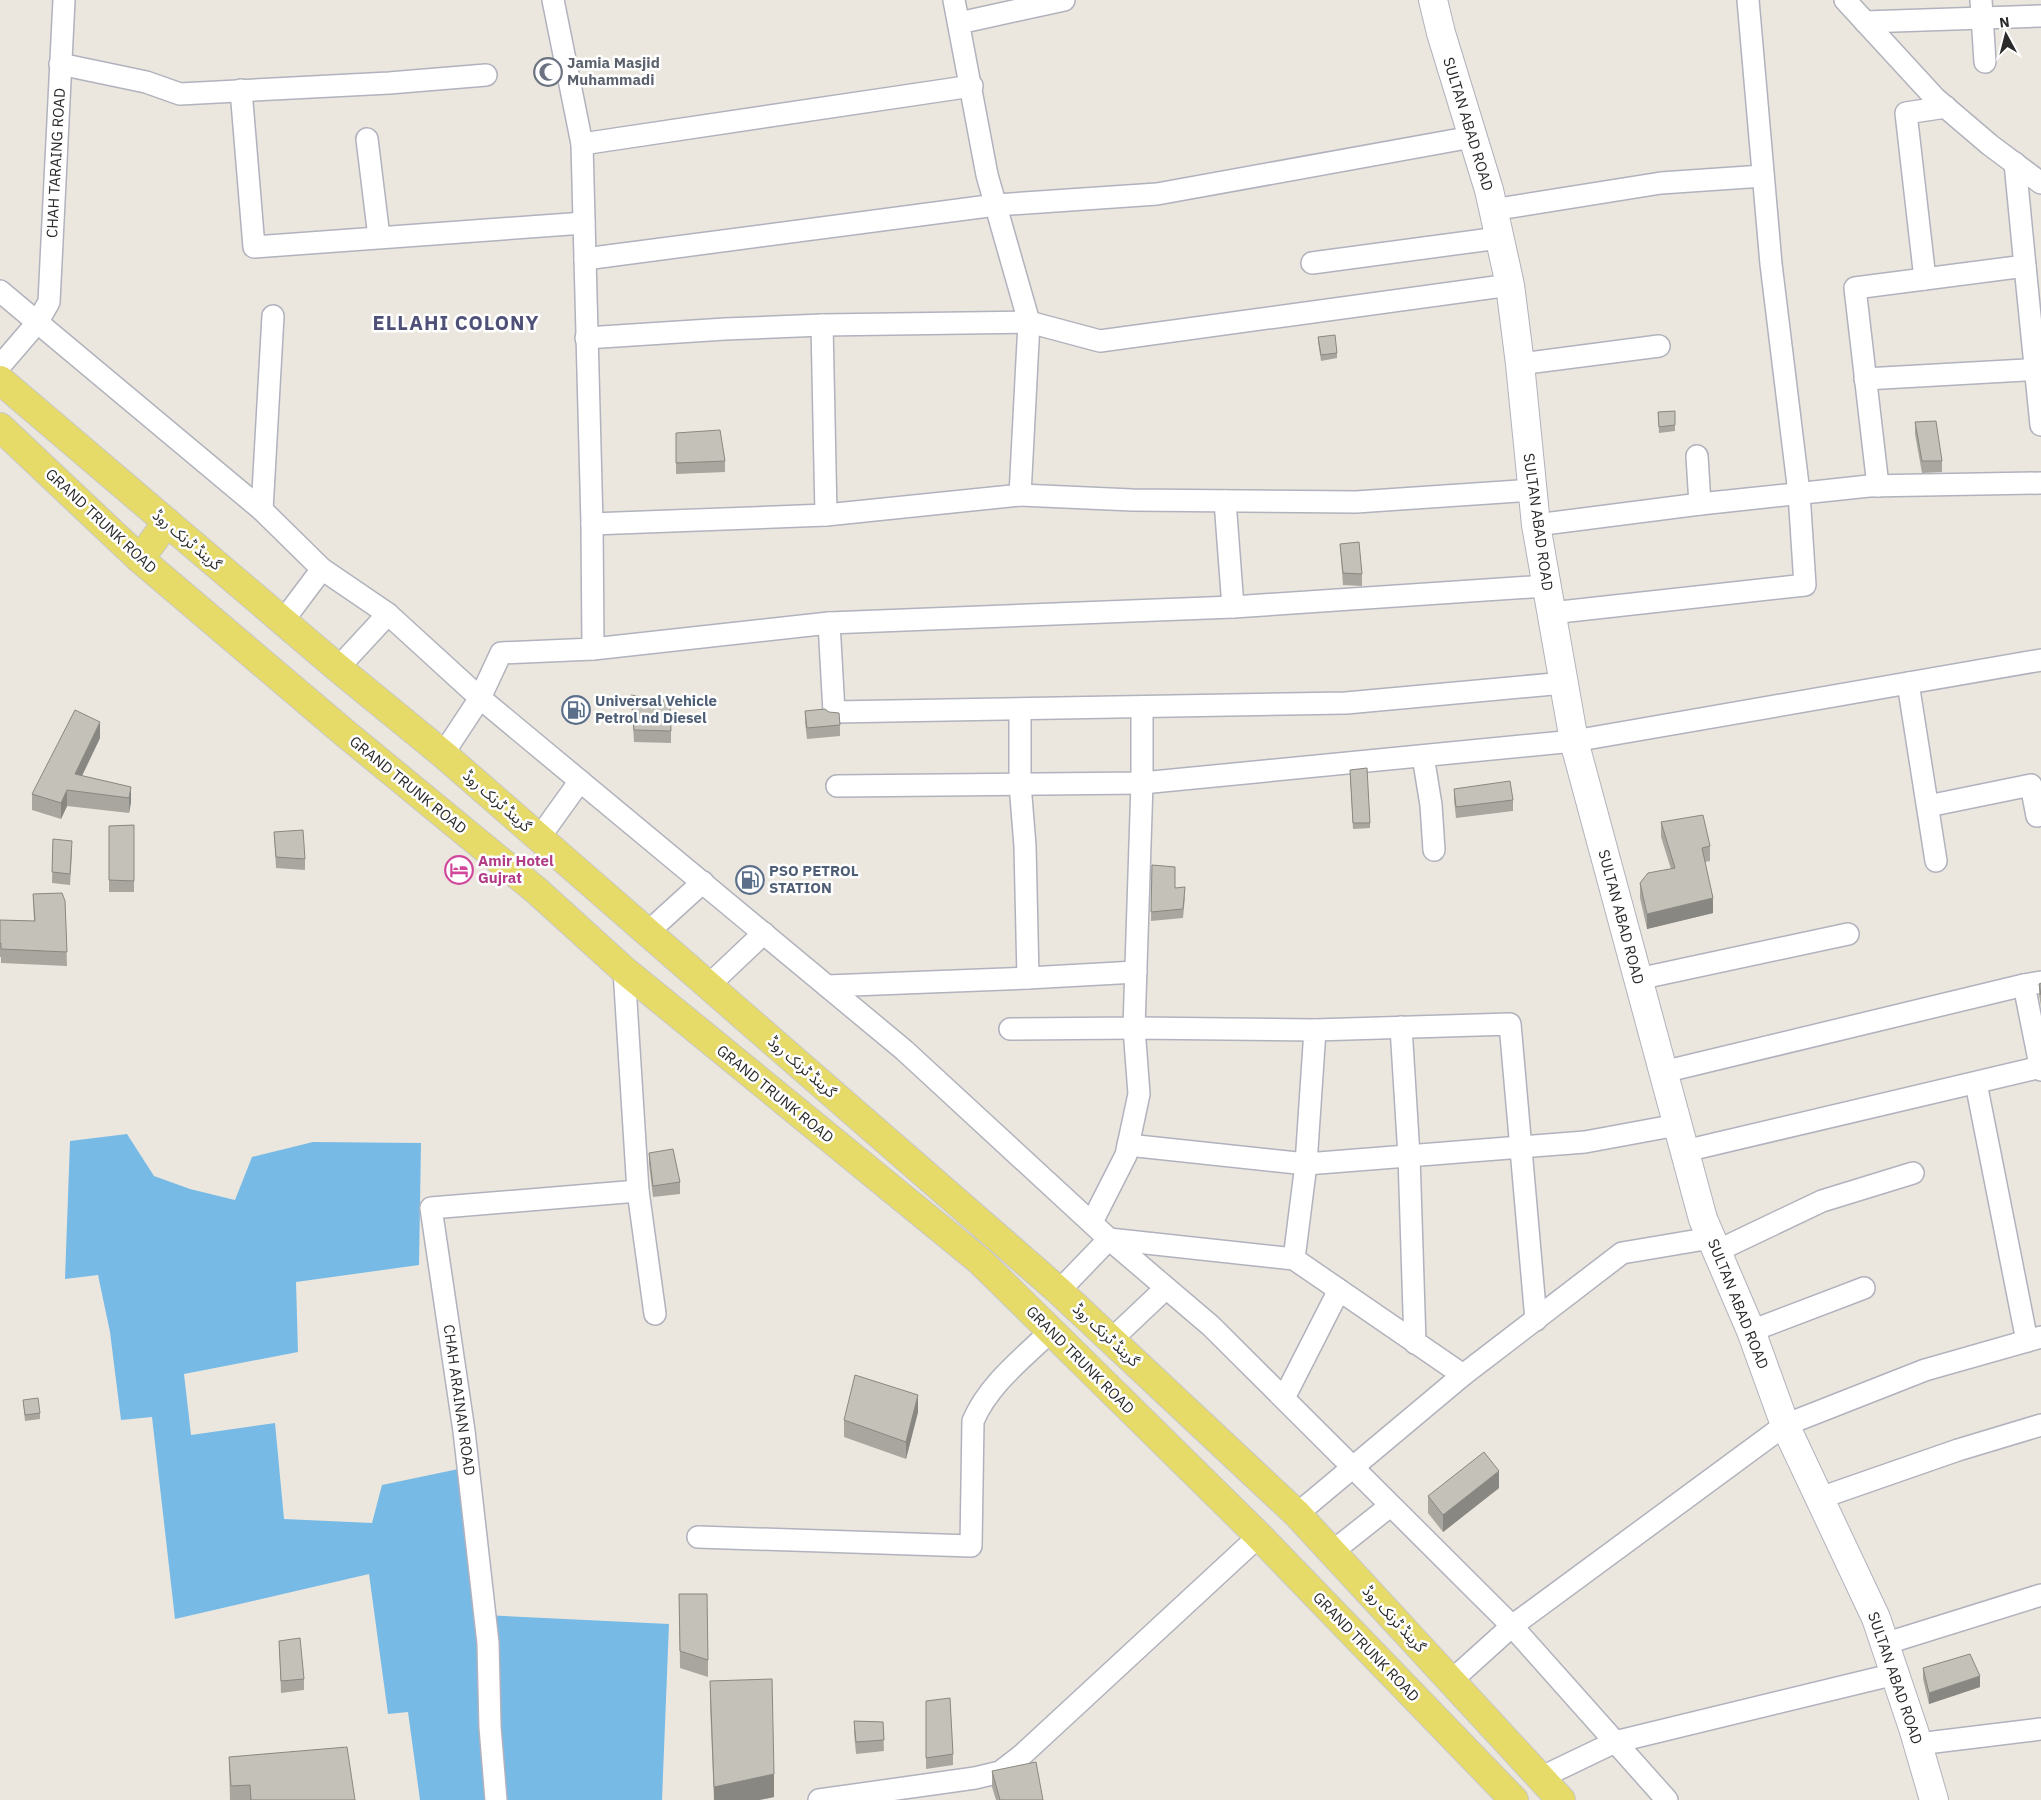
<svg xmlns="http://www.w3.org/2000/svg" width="2041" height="1800" viewBox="0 0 2041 1800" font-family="'IBM Plex Sans','Noto Sans Arabic',sans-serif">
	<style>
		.water { fill: #78bae6 }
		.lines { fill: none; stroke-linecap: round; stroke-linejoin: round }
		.minor-casing { stroke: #b1b2bd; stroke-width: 24 }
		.tertiary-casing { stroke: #b1b2bd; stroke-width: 30 }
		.primary-casing { stroke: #c8c8c8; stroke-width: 30 }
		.minor { stroke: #fff; stroke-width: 21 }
		.tertiary { stroke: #fff; stroke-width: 28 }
		.primary { stroke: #e6da68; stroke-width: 28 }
		.wall { fill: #a9a69f }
		.shaded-wall { fill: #898782 }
		.building { fill: #c4c1b9; stroke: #898782 }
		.labels { text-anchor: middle; stroke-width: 5; stroke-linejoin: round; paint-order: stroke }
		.worship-label { font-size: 15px; font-weight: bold; fill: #5b616d; stroke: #fff; text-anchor: start }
		.street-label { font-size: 15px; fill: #2b2b2b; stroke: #fff }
		.service-label { font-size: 15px; font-weight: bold; fill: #4e5e75; stroke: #fff; text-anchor: start }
		.hotel-label { font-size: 15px; font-weight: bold; fill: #b23c85; stroke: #fff; text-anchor: start }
		.district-label { font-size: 20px; font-weight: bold; letter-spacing: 1px; fill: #4e5078; stroke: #fff }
	</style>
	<rect width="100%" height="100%" fill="#ebe7de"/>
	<path class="water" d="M127,1134l27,42 36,13 45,11 17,-43 61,-15 108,1 -2,122 -123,17 2,70 -114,22 7,61 84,-12 9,96 88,4 10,-38 86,-18 17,148 184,9 -7,176h-242l-12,-88 -20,2 -19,-140 -194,45 -23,-202 -31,3 -11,-88 -12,-57 -33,4 5,-138z"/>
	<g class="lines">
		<defs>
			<g id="minor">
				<path d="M1845,0l91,99 54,46 51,38"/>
				<path d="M1981,0l4,62"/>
				<path d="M1865,22l176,-6"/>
				<path d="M959,23l105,-23"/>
				<path d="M60,64l86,18 34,12 209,-11 97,-8"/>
				<path d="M241,90l13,157 330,-24"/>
				<path d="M367,139l12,98"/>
				<path d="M582,144l390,-58"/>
				<path d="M1492,210l169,-27 102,-7"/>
				<path d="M585,259l411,-54 161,-11 315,-57"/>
				<path d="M1312,263l187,-25"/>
				<path d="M2025,266l16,159"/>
				<path d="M1925,279l-19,-166 40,-6"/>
				<path d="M0,291l262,219 60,59 66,45 92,84 424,352 205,189 102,87 301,300 155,174"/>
				<path d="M586,338l139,-9 97,-4 207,-3 71,19 410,-56"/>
				<path d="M1520,364l139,-18"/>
				<path d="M0,366l37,-43 12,-21 15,-302"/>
				<path d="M1865,379l176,-10"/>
				<path d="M1697,456l3,48"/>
				<path d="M1878,486l-23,-198 170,-22 -10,-103"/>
				<path d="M1020,495l112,5 224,2 176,-12"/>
				<path d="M1225,501l8,106"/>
				<path d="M262,510l11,-194"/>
				<path d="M826,515l194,-20 9,-173 -42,-147 -33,-175"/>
				<path d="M592,524l234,-9 -4,-190"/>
				<path d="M1536,525l164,-21 169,-18 172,-3"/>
				<path d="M1551,613l254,-28 -6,-92 -28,-229 -23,-264"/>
				<path d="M283,621l39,-52"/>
				<path d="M829,623l404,-16 313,-21"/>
				<path d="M593,649l236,-26 5,89 512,-9 218,-20"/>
				<path d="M338,668l50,-54"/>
				<path d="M1908,683l28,178"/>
				<path d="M1020,710v74l5,62 3,132"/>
				<path d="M443,754l37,-56 21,-45 92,-4 -1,-125 -10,-380 -29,-144"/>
				<path d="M1423,756l8,49 3,45"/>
				<path d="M837,786l305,-3 432,-42 467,-81"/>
				<path d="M1928,806l103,-21 6,31 4,-1"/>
				<path d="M539,838l41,-57"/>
				<path d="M648,932l55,-50"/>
				<path d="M624,970l14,221 17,123"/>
				<path d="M1638,979l210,-45"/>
				<path d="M2041,982l-17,3 17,85"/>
				<path d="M709,985l55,-52"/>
				<path d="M827,986l201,-8 108,-6"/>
				<path d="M1401,1027l8,129 6,187"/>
				<path d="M1010,1029l124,-1 8,-245v-76"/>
				<path d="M1315,1030l195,-6 26,296"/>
				<path d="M1663,1072l361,-87"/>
				<path d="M1976,1083l51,258"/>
				<path d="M1128,1145l178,19 -12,95"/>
				<path d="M1685,1151l356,-84"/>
				<path d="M1092,1222l34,-67 13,-61 -5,-66 181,2 -9,134 279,-22 92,-17"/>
				<path d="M1717,1251l105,-50 91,-28"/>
				<path d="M1059,1291l50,-52 185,20 169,116 -166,139"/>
				<path d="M1751,1331l113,-43"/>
				<path d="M1111,1340l55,-52"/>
				<path d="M1463,1375l159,-122 89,-15"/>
				<path d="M1284,1398l55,-108"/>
				<path d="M1820,1498l138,-48 83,-25"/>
				<path d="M698,1537l273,9 2,-125c16,-37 49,-62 78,-90"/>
				<path d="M1332,1552l58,-46"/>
				<path d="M1884,1644l157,-49"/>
				<path d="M1451,1681l61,-55 273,-201 140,-55 116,-33"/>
				<path d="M1918,1744l123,-15"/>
				<path d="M1540,1778l75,-36 280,-68"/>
				<path d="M496,1800l-6,-73 -2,-84 -24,-212 -33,-223 207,-17"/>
				<path d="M819,1800l156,-22 25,-6 22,-17 237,-219"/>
			</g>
			<path id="tertiary" d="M1433,0l8,33 48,157 21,95 10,79 16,161 38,216 129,478 48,112 34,94 91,193 38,113 20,69"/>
			<g id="primary">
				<path d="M0,380l338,288 105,86 616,537 238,223 264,286"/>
				<path d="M0,427l140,132 206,175 191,157 87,79 356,291 279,275 255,264"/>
				<path d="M140,559l27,-37"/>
			</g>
		</defs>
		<use href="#minor" class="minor-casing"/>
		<use href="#tertiary" class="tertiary-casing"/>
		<use href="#primary" class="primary-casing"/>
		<use href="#minor" class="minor"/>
		<use href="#tertiary" class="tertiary"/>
		<use href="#primary" class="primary"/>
	</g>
	<g class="wall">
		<path d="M1318,337l19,16v5l-16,3 -3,-19z"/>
		<path d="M1675,411v20l-16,2 -1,-21z"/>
		<path d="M1915,422l27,39v11l-20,1 -7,-39z"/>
		<path d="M676,433l49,28v11l-49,2z"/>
		<path d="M1340,544l22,30v12l-19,-1z"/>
		<path d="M631,695l40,36v12l-37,-1z"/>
		<path d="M805,711l35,14v11l-33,3 -2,-17z"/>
		<path d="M100,738l-18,38 49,11v15l-2,11 -62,-7 -6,13 -29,-9v-16z"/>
		<path d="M1350,775l20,48v5l-17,1z"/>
		<path d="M1454,789l59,11v11l-57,7 -2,-18z"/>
		<path d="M1661,822l49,24v15l-5,1 8,51 -66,16 -7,-31v-15l31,-14 -10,-32z"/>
		<path d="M134,825v67h-25v-66z"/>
		<path d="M274,832l31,27v11l-29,-2z"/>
		<path d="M53,839l19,13 -2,33 -18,-2z"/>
		<path d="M1152,865l33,32 -2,21 -32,3z"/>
		<path d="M33,894l32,7 2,65 -66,-3v-6h-1v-37l34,1z"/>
		<path d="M2041,983v23l-2,-11v-11z"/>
		<path d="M649,1153l31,29v12l-27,3 -4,-33z"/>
		<path d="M23,1400l17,13v6l-15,2z"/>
		<path d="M918,1412l-12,47 -62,-22v-17z"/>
		<path d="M1499,1488l-56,44 -15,-19v-17z"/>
		<path d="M679,1594l29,66v17l-28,-9z"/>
		<path d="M279,1641l25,38v11l-23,3z"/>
		<path d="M1923,1668l57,19 -51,17 -6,-25z"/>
		<path d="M710,1681l64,116 -15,3h-45l-4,-96z"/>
		<path d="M926,1701l27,53v11l-27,4z"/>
		<path d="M854,1721l29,1 1,29 -28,3 -2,-22z"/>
		<path d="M229,1757l126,43h-125z"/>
		<path d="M992,1771l51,29h-47l-4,-13z"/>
	</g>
	<g class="shaded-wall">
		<path d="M100,722v16l-25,52v-16z"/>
		<path d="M131,787v15l-2,11v-15z"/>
		<path d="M67,790v16l-6,13v-16z"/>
		<path d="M1713,898v15l-66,16v-15z"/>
		<path d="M918,1395v17l-12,47v-17z"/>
		<path d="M1499,1471v17l-56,44v-17z"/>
		<path d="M1980,1676v11l-51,17v-11z"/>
		<path d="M774,1774v23l-15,3h-45v-13z"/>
	</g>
	<g class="building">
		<path d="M1335,335l2,18 -16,2 -3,-18z"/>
		<path d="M1675,411v14l-16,2 -1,-15z"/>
		<path d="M1936,421l6,40h-20l-7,-39z"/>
		<path d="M720,430l5,31 -49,2v-30z"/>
		<path d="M1359,542l3,32 -19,-1 -3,-29z"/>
		<path d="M631,695l39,6 1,30 -37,-1z"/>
		<path d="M825,709l4,3 10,1 1,12 -33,3 -2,-17z"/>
		<path d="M75,710l25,12 -25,52 56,13 -2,11 -62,-8 -6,13 -29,-9z"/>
		<path d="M1367,768l3,55h-17l-3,-53z"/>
		<path d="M1510,781l3,19 -57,7 -2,-18z"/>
		<path d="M1703,815l7,31 -8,2 11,50 -66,16 -7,-31 8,-10 27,-5 -14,-46z"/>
		<path d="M134,825v56l-25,-1v-54z"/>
		<path d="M303,830l2,29 -29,-2 -2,-25z"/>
		<path d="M53,839l19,2 -2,33 -18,-2z"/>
		<path d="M1152,865l23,2v21l10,-1 -2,22 -32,3z"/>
		<path d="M62,893l3,8 2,51 -66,-3v-6h-1v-23l35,1 -2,-27z"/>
		<path d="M2041,983v12l-2,-11z"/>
		<path d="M673,1149l7,33 -27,4 -4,-33z"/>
		<path d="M855,1375l63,20 -12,47 -62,-22z"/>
		<path d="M38,1398l2,15 -15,2 -2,-15z"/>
		<path d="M1484,1452l15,19 -56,44 -15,-19z"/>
		<path d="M679,1594h28l1,66 -28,-9z"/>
		<path d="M300,1638l4,41 -23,2 -2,-40z"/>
		<path d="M1970,1654l10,22 -51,17 -6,-25z"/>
		<path d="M772,1679l2,95 -60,13 -4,-106z"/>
		<path d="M950,1698l3,56 -27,4v-57z"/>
		<path d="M854,1721l29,1 1,18 -28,2z"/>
		<path d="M347,1747l8,53h-104l-1,-15 -19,1 -2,-29z"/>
		<path d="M1036,1762l7,38h-43l-8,-29z"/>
	</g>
	<defs>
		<symbol id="mosque-ring" viewBox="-11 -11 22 22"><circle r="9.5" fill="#fff" stroke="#6b7280" stroke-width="1.5"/><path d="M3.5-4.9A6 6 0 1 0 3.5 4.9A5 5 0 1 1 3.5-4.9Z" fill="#6b7280"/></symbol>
		<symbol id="fuel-ring" viewBox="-11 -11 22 22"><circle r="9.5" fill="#fff" stroke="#5c6f8a" stroke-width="1.5"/><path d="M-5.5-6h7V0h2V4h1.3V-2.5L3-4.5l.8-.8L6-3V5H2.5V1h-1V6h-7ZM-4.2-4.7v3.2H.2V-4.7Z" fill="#5c6f8a"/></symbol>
		<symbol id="hotel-ring" viewBox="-11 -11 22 22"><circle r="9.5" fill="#fff" stroke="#d1479c" stroke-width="1.5"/><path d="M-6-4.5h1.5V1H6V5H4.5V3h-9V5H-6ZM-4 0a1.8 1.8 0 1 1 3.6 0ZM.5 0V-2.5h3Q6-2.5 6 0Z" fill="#d1479c"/></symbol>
	</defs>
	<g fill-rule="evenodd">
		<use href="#mosque-ring" x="532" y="56" width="32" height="32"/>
		<use href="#fuel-ring" x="560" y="694" width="32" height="32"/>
		<use href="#hotel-ring" x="443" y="854" width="32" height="32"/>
		<use href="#fuel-ring" x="734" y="864" width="32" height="32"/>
	</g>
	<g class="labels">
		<g class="worship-label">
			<text x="567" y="68">Jamia Masjid<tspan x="567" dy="17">Muhammadi</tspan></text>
		</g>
		<g class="street-label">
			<text transform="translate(1468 124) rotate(73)" y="5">SULTAN ABAD ROAD</text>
			<text transform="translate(56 163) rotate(-87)" y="5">CHAH TARAING ROAD</text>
			<text transform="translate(101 521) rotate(43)" y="5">GRAND TRUNK ROAD</text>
			<text transform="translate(1538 522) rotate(82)" y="5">SULTAN ABAD ROAD</text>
			<text transform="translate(187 540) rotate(40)" y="5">گرینڈ ٹرنک روڈ</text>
			<text transform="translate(408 785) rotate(39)" y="5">GRAND TRUNK ROAD</text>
			<text transform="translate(497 801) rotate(41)" y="5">گرینڈ ٹرنک روڈ</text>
			<text transform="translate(1621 917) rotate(75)" y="5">SULTAN ABAD ROAD</text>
			<text transform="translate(802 1067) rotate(41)" y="5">گرینڈ ٹرنک روڈ</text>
			<text transform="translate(775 1094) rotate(39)" y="5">GRAND TRUNK ROAD</text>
			<text transform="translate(1738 1304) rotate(68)" y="5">SULTAN ABAD ROAD</text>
			<text transform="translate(1106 1335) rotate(43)" y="5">گرینڈ ٹرنک روڈ</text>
			<text transform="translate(1080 1360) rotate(45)" y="5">GRAND TRUNK ROAD</text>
			<text transform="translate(459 1400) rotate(82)" y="5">CHAH ARAINAN ROAD</text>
			<text transform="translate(1394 1619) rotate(47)" y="5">گرینڈ ٹرنک روڈ</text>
			<text transform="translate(1366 1647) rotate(46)" y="5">GRAND TRUNK ROAD</text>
			<text transform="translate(1895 1678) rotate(71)" y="5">SULTAN ABAD ROAD</text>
		</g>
		<g class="service-label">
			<text x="595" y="706">Universal Vehicle<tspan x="595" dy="17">Petrol nd Diesel</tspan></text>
			<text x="769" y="876">PSO PETROL<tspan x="769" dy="17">STATION</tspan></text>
		</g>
		<g class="hotel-label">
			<text x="478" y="866">Amir Hotel<tspan x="478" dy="17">Gujrat</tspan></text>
		</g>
		<g class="district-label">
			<text x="456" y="330">ELLAHI COLONY</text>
		</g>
	</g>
	<g transform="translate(2006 35) rotate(353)" stroke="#ffffff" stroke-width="4" paint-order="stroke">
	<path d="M0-4L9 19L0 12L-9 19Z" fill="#2b2b2b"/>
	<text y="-8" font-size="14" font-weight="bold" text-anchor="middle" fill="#2b2b2b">N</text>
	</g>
</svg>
